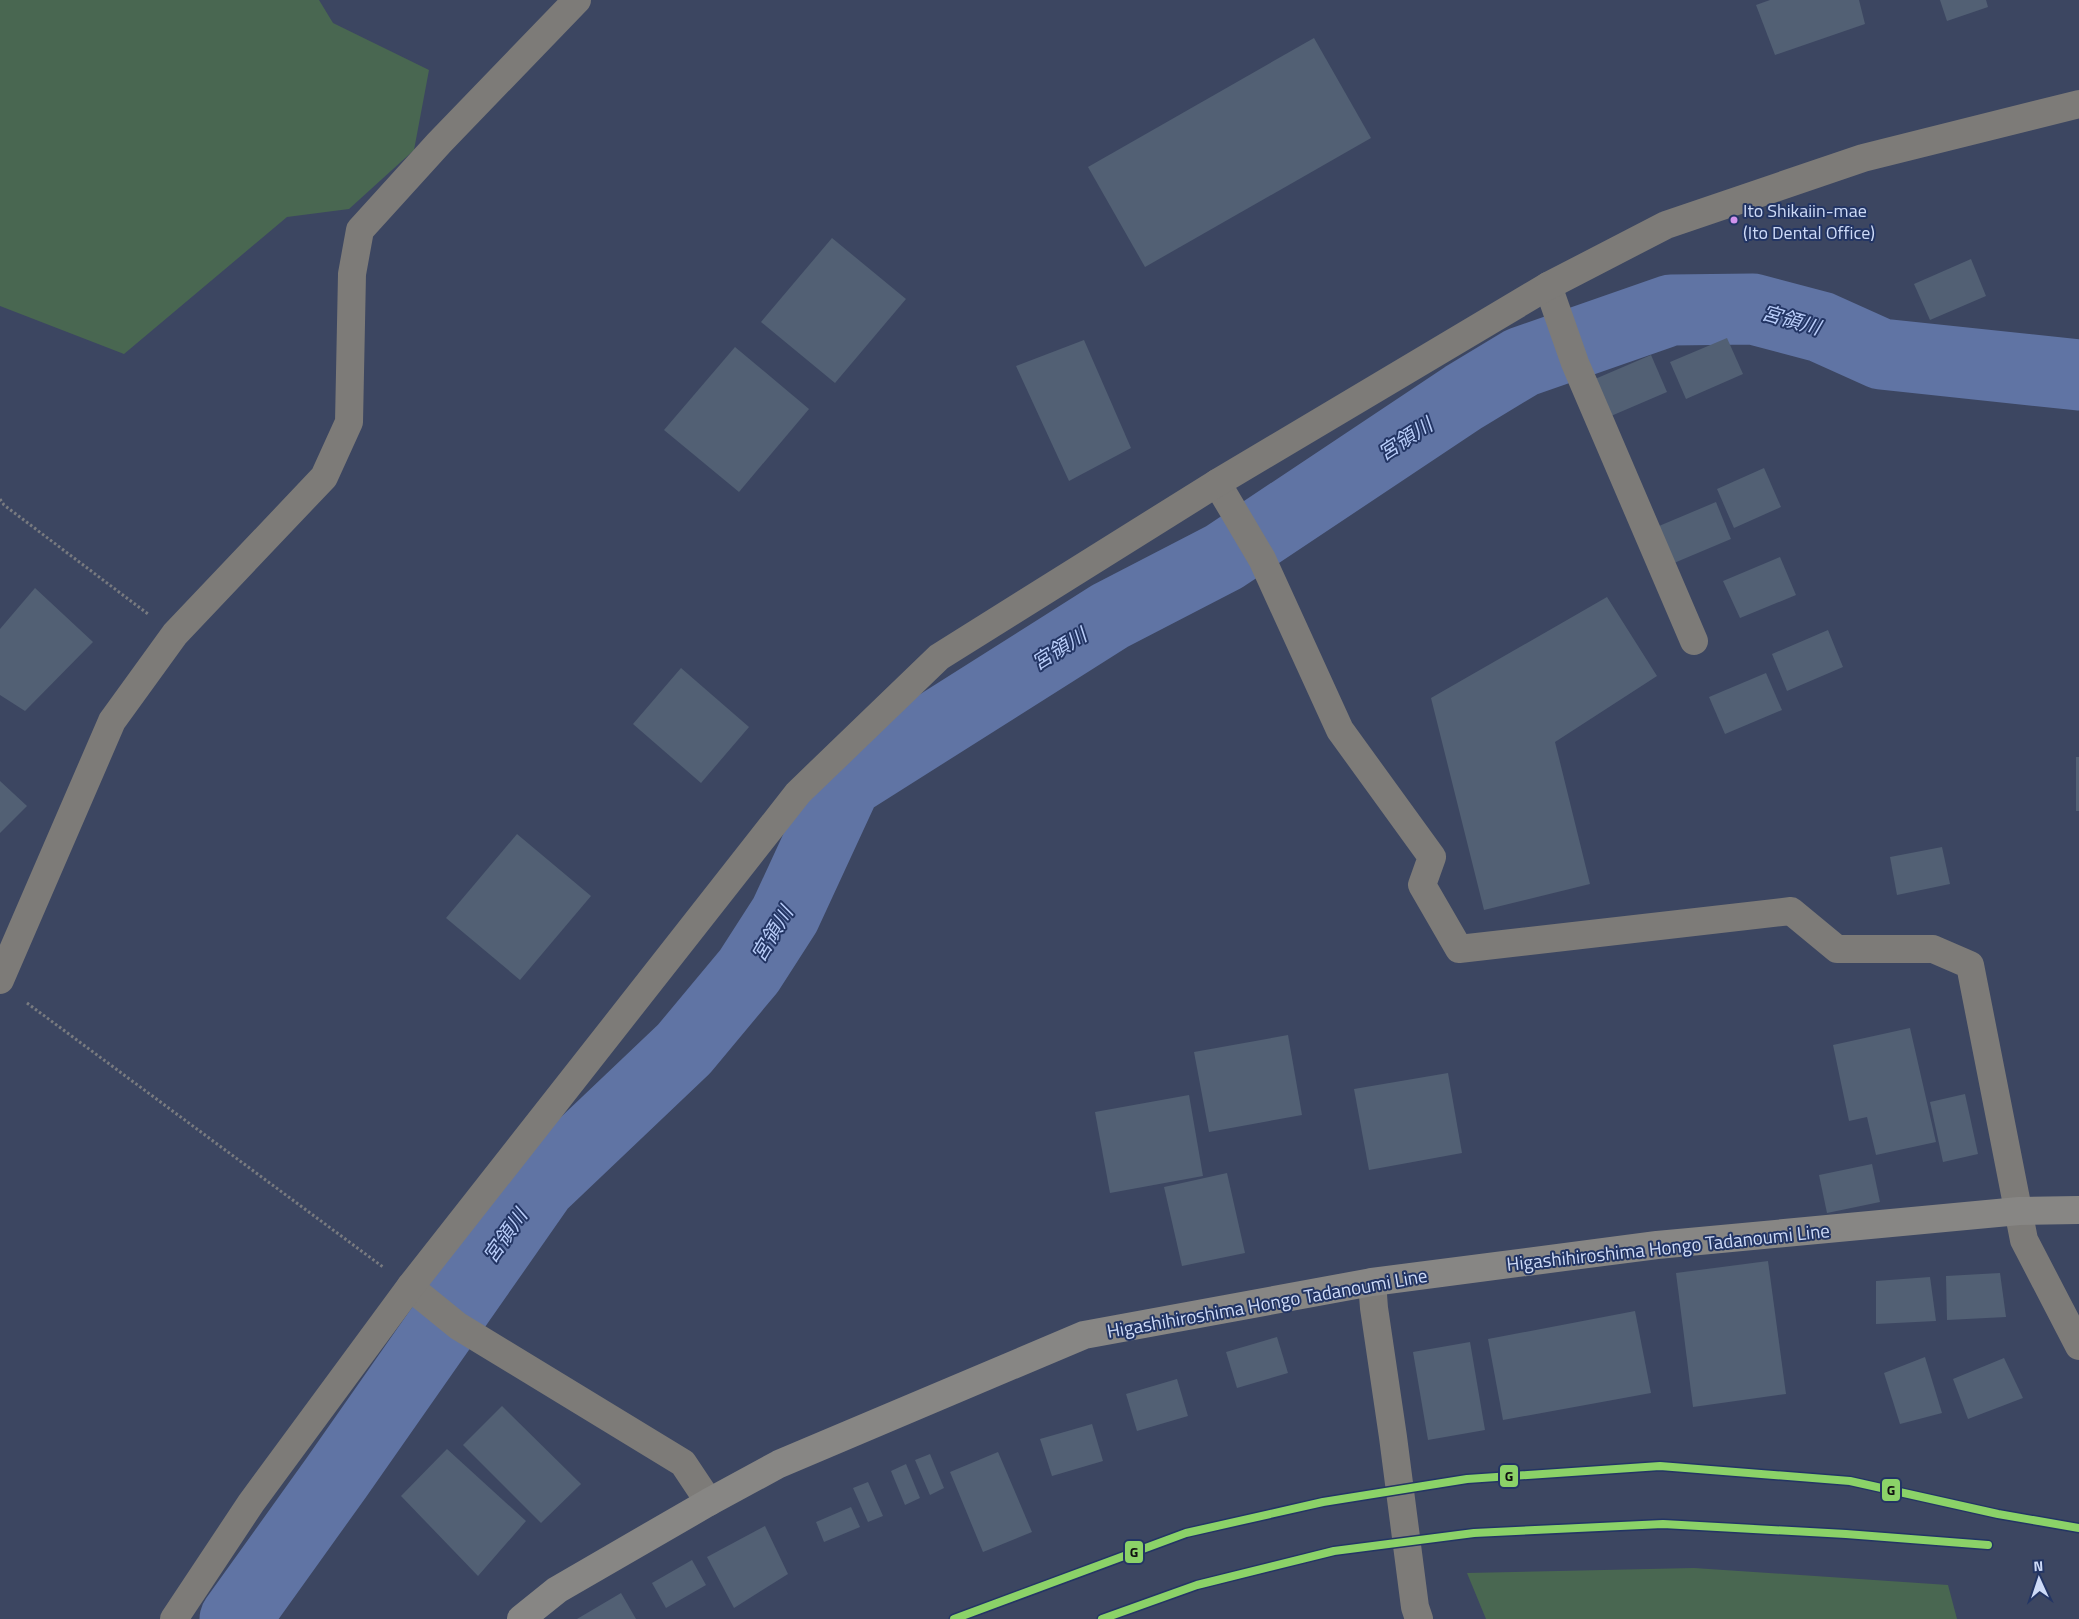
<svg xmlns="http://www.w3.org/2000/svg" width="2079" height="1619" viewBox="0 0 2079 1619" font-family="'Titillium Web','Noto Sans JP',sans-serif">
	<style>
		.green { fill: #496751 }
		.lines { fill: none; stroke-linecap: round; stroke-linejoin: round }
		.river { stroke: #6074a4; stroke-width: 71 }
		.building { fill: #526074 }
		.path { stroke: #797b80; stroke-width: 3; stroke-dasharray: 2.5 2.5; stroke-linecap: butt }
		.minor { stroke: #7d7b78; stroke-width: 28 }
		.tertiary { stroke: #7d7b78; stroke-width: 28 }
		.primary { stroke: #878684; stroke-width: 28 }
		.rail-1-casing { stroke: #233564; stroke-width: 11 }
		.rail-1 { stroke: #8bd268; stroke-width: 8 }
		.bus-dot { fill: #d193ec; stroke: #233564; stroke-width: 2 }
		.labels { text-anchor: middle; stroke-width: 4; stroke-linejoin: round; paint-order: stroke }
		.bus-label { font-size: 18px; fill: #cedbf8; stroke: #233564; text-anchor: start }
		.street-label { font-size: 19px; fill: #cedbf8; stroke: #233564 }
		.water-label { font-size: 20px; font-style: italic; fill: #bacefa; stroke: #233564 }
		.line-badge { stroke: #233564; stroke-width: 2 }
		.pale-badge-label { font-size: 14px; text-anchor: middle; font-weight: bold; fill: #111 }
	</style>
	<rect width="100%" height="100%" fill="#3c4661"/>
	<g class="green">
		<path d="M0,0h319l14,23 96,47 -15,80 -65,59 -62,8 -163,137 -124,-48z"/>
		<path d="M1694,1568l254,17 9,34h-471l-19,-46z"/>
	</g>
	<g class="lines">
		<path class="river" d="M235,1619l101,-141 205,-293 143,-136 65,-78 36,-56 61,-132 264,-167 114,-59 240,-160 58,-35 149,-52 82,-1 68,18 60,27 198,21"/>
	</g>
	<g class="building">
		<path d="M1770,0h89l6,24 -90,31 -19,-50z"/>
		<path d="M1940,0h46l2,7 -41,14z"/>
		<path d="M1314,38l57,100 -226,129 -57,-100z"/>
		<path d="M832,238l74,61 -71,84 -74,-61z"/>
		<path d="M1971,259l15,37 -56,24 -16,-36z"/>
		<path d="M1727,338l16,36 -57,25 -16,-37z"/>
		<path d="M1084,340l47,108 -62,33 -53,-115z"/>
		<path d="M735,347l74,62 -70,83 -75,-62z"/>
		<path d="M1651,355l16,37 -56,24 -16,-37z"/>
		<path d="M1764,468l17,39 -47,21 -17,-39z"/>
		<path d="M1716,502l15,37 -57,24 -15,-37z"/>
		<path d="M1780,557l16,38 -56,23 -17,-37z"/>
		<path d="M35,588l58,54 -68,69 -25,-16v-66z"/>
		<path d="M1607,597l50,79 -102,66 35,142 -106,26 -53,-212z"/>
		<path d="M1828,630l15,37 -56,24 -15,-37z"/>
		<path d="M681,668l68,59 -48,56 -68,-59z"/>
		<path d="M1766,673l16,37 -57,24 -16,-37z"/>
		<rect x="2076" y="757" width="3" height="54"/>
		<path d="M0,781l27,25 -27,27z"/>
		<path d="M517,834l74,62 -71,84 -74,-62z"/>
		<path d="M1942,847l8,37 -53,11 -7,-38z"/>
		<path d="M1910,1028l26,114 -60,13 -9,-38 -18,4 -16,-76z"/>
		<path d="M1288,1035l14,80 -93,17 -15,-80z"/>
		<path d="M1448,1073l14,80 -93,17 -15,-81z"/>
		<path d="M1965,1094l13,60 -35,8 -13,-60z"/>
		<path d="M1189,1095l14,81 -93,17 -15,-81z"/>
		<path d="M1872,1164l8,38 -53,11 -8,-38z"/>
		<path d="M1227,1173l18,80 -63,13 -18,-79z"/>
		<path d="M1768,1261l18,133 -93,13 -17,-134z"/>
		<path d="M2000,1273l6,44 -59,3 -1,-44z"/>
		<path d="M1930,1277l6,44 -60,3v-43z"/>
		<path d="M1635,1311l16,82 -148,27 -15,-81z"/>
		<path d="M1277,1337l11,36 -51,15 -11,-36z"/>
		<path d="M1470,1342l15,88 -57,10 -15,-88z"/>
		<path d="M1925,1357l17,56 -42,11 -16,-51z"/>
		<path d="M2004,1358l19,40 -55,21 -15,-40z"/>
		<path d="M1177,1379l11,37 -51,15 -11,-37z"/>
		<path d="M502,1406l79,78 -40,39 -78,-78z"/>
		<path d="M1092,1424l11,37 -51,15 -12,-37z"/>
		<path d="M447,1449l79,72 -48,55 -77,-80z"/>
		<path d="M998,1452l34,80 -49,20 -33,-80z"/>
		<path d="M930,1454l14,34 -14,7 -15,-35z"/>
		<path d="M906,1464l14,34 -15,7 -14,-34z"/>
		<path d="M868,1482l15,34 -15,6 -15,-34z"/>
		<path d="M851,1507l9,20 -36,15 -8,-20z"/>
		<path d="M765,1526l23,48 -54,34 -27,-51z"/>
		<path d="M692,1560l14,25 -40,23 -14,-25z"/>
		<path d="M621,1593l15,26h-59z"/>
	</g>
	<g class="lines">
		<g class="path">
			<path d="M0,499l4,6 144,109"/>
			<path d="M27,1003l356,264"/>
		</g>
		<g class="minor">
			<path d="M1548,286l27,77 119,278"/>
			<path d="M1217,483l45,76 78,171 92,127 -10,28 37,64 332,-38 46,38h96l37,16 54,275 55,106"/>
			<path d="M0,980l112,-259 63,-87 149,-157 25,-55 3,-148 8,-44 79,-87 138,-143"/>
			<path d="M1372,1282l2,26 19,129 22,170 4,12"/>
			<path d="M410,1287l48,39 225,137 26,39"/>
		</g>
		<path class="tertiary" d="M174,1619l77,-116 159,-216 388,-494 141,-136 278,-174 331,-197 118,-61 197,-67 216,-54"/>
		<path class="primary" d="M521,1619l36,-29 152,-88 70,-38 305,-129 288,-53 285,-37 362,-34 60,-1"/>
		<defs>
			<g id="rail-1">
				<path d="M954,1619l232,-86 137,-31 144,-23 193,-13 190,15 148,33 81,14"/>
				<path d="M1102,1619l95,-34 137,-34 140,-18 189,-9 183,10 142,11"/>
			</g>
		</defs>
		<use href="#rail-1" class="rail-1-casing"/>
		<use href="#rail-1" class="rail-1"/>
	</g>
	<circle class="bus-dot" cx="1734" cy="220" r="4.5"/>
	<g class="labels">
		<g class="bus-label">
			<text x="1743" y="217">Ito Shikaiin-mae<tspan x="1743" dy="22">(Ito Dental Office)</tspan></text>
		</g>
		<g class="street-label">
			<text transform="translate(1668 1247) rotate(-6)" y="7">Higashihiroshima Hongo Tadanoumi Line</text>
			<text transform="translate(1267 1303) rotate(-10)" y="7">Higashihiroshima Hongo Tadanoumi Line</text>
		</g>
		<g class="water-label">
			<text transform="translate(1791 320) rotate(16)" y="7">宮領川</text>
			<text transform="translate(1405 439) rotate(-33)" y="7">宮領川</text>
			<text transform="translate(1059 649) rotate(-32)" y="7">宮領川</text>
			<text transform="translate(772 934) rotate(-59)" y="7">宮領川</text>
			<text transform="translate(505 1236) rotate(-55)" y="7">宮領川</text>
		</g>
	</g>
	<g class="line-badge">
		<rect x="1499" y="1464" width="20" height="24" rx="5" fill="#8bd268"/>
		<rect x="1881" y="1478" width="20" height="24" rx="5" fill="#8bd268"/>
		<rect x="1124" y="1540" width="20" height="24" rx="5" fill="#8bd268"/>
	</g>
	<g class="pale-badge-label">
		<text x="1509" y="1481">G</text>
		<text x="1891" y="1495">G</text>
		<text x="1134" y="1557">G</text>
	</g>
	<g transform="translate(2039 1579) rotate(357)" stroke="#233564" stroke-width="4" paint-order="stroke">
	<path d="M0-4L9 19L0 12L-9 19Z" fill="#cedbf8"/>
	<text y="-8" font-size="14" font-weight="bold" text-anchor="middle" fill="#cedbf8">N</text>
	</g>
</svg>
